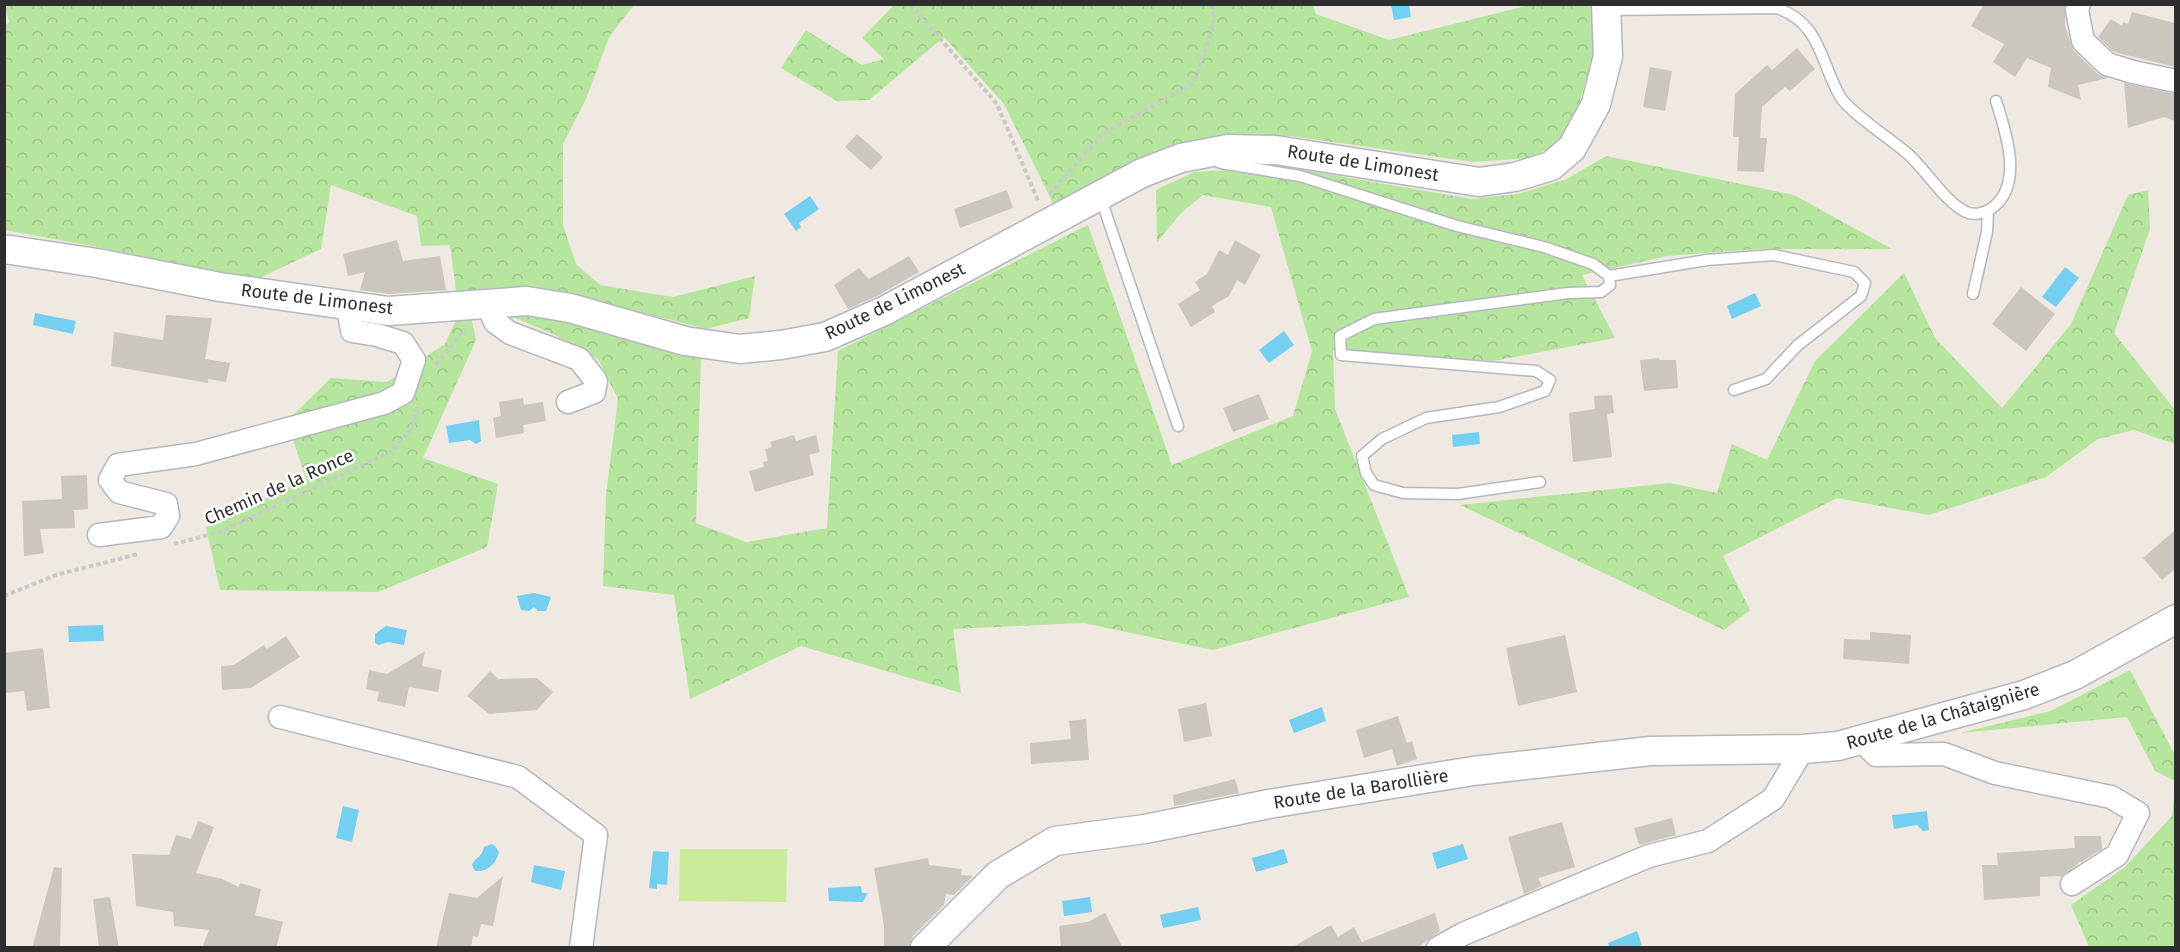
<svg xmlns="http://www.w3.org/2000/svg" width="2180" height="952" viewBox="0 0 2180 952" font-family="'Fira Sans',sans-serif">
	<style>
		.forest { fill: url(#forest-crowns) }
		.pitch { fill: #c9ec9a }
		.water { fill: #75cff0 }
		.building { fill: #cbc7bf }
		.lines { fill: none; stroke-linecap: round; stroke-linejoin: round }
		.service-casing { stroke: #b4b7c1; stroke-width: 13 }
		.minor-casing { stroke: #b4b7c1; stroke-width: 25 }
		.tertiary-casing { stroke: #b4b7c1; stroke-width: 31 }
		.path { stroke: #c9c9c9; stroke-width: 4; stroke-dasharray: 4.5 3; stroke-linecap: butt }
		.service { stroke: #fff; stroke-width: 10 }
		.minor { stroke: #fff; stroke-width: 22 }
		.tertiary { stroke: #fff; stroke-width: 28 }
		.labels { text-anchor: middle; stroke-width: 5; stroke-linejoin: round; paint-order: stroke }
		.street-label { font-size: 18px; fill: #2e2e2e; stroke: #fff }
	</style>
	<defs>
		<pattern id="forest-crowns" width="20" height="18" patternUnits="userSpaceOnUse" patternTransform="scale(1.5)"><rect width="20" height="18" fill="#b6e59e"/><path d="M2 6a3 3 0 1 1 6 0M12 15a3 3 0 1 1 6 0" fill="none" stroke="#9dc588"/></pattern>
	</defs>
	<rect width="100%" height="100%" fill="#efe9e1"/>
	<g class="forest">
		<path d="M5,5h629l-25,32 -23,62 -23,45v81l13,39 24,21 73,12 82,-21 -6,42 -43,11 -128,-33 -66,-8 -56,3 -6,-46 -29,1 -4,-30 -86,-31 -10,64 -70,33 -148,-34 -98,-18 -1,-203 5,-5z"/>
		<path d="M892,5h421l3,9 73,26 141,-35h63l1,48 -15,51 -20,39 -28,15 -58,4 -182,-26 -55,-2 -59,13 -123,58 -50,-101 -60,-67 -75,63 -32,1 -56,-33 25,-38 56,35 22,-6 -22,-21 31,-32z"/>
		<path d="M1606,156l188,39 98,54h-134l-91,7 -85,19 33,63 -122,23 -160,-10 2,58 74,188 -196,53 -130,-27 -130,6 8,64 -160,-47 -111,53 -16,-104 -71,-9 3,-92 12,-95 -20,-40 -43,-24 -44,-19 60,4 130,38 -5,165 50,19 81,-14 11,-177 250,-126 84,240 121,-49 19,-65 -41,-144 -68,-12 -22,18 -24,29 -1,-52 38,-18 92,-5 186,32 46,-5 49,-15z"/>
		<path d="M2148,190l2,39 -36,104 61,77v34l-41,-14 -36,9 -52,38 -117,38 -92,-17 -114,58 27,54 -26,20 -264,-125 210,-22 47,10 15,-49 35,16 48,-99 89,-88 31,65 67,70 69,-84 57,-129z"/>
		<path d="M471,317l5,23 -53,118 75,26 -11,63 -109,45 -158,-2 -14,-63 100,-48 -19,-58 44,-43 56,4 58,-38 11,-24z"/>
		<path d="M2130,670l45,85v26l-20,-10 -28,-54 -167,16 91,-22z"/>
		<path d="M2175,788v159h-86l-18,-42 54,-38 47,-51z"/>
	</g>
	<path class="pitch" d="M680,849h107l-1,53 -107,-1z"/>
	<g class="water">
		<path d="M1391,5h18l2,12 -17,3z"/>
		<path d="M810,196l9,13 -20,14 2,4 -5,4 -12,-17z"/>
		<path d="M2065,267l14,11 -23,29 -14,-10z"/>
		<path d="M1755,293l6,13 -29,13 -5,-13z"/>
		<path d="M35,313l41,8 -3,13 -40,-9z"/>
		<path d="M1284,331l10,14 -25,18 -10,-13z"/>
		<path d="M479,420l2,21 -5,3 -6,-4 -21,3 -3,-17z"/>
		<path d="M1479,432l1,12 -27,3 -1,-12z"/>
		<path d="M534,593l17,4 -5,14h-8l-4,-4 -5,4 -8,-1 -4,-14z"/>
		<path d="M103,625l1,16 -35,1 -1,-16z"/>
		<path d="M386,626l21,4 -3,15 -16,-3 -9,3 -4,-2v-9z"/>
		<path d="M1322,707l4,14 -32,12 -5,-13z"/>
		<path d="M343,806l16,4 -7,32 -16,-4z"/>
		<path d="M1927,811l2,19 -6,1 -6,-6 -23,4 -2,-14z"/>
		<path d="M492,844l3,2 4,6c-3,12 -11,20 -24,19l-3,-6c3,-8 9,-6 12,-18z"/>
		<path d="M1463,844l5,15 -31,10 -5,-16z"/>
		<path d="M1284,849l4,14 -32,9 -4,-14z"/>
		<path d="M653,851l16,1 -2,33 -10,-1v5l-8,-1z"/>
		<path d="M534,865l31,6 -4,19 -30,-8z"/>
		<path d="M861,886l1,7h6l-5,9 -34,-1 -1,-13z"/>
		<path d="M1090,897l2,15 -28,4 -2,-15z"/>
		<path d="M1198,907l3,13 -38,8 -3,-13z"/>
		<path d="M1637,931l5,14 -5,2h-28l-1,-4z"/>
	</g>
	<g class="building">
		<path d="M1984,4h81v22l8,24 25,24 10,4 -30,7 3,15 -33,-13 3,-19 -24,-10 -12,19 -22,-15 11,-18 -33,-18z"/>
		<path d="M2132,12l43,11v44l-61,-15 -16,-15 13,-18 11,7 1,-4 5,2z"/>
		<path d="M1797,48l18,21 -25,22 -5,-4 -23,20 -2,31h7l-3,34 -27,-1 2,-34h-6l2,-43 32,-29 5,5z"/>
		<path d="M1650,67l22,4 -7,40 -22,-4z"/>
		<path d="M2124,83l51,11v27l-11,-4 -36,11z"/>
		<path d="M857,134l26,23 -12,13 -26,-23z"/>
		<path d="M1007,190l6,18 -53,20 -6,-19z"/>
		<path d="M397,240l6,21 37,-5 6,34 -57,4 -29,-4 5,-18 -17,4 -5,-22z"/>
		<path d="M1235,240l26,15 -16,30 -8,-5 -8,16 -17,10 3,6 -24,15 -13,-23 22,-14 -5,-8 12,-8 12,-24 9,5z"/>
		<path d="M909,256l10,16 -42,24 -29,13 -14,-24 25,-17 10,11z"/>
		<path d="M2021,287l34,27 -29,37 -34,-27z"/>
		<path d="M166,315l46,3 -7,41 25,4 -4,19 -18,-3v4l-97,-17 3,-34 49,8z"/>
		<path d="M1659,358l1,2h16l2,28 -34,3 -4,-31z"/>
		<path d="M1259,394l10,25 -36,13 -10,-24z"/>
		<path d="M1612,395l2,18 -7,1 5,43 -39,5 -4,-49 26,-4 -1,-13z"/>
		<path d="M523,398l1,7 19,-3 3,19 -23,4 1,8 -28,5 -3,-20 8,-2 -2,-14z"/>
		<path d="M794,435l2,6 20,-6 4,17 -11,3 5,20 -59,17 -6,-21 15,-4 -1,-5 5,-1 -3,-12 7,-2 -2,-5z"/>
		<path d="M87,475l1,34 -14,1 1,18 -35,1 4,24 -20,3 -2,-55 40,-2 -1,-23z"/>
		<path d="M2175,530v39l-13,11 -19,-22z"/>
		<path d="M1870,632l41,3 -2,29 -66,-5 1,-20 26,1z"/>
		<path d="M1565,635l12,57 -59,14 -12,-58z"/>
		<path d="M286,636l14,21 -49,31 -29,2 -1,-24 13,-1 30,-20 3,4z"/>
		<path d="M43,648l7,60 -23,3 -3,-20 -20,2v-40z"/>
		<path d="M425,651l-3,15 20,4 -4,22 -29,-5 -4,20 -28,-6 2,-9 -13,-3 3,-19 18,4z"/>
		<path d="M490,671l8,8 39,-1 16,14 -16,18 -48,4 -22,-18z"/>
		<path d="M1206,703l6,33 -28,6 -6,-33z"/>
		<path d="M1398,716l9,27 5,-2 5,18 -20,7 -5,-17 -28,9 -8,-28z"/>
		<path d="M1086,719l3,41 -58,4 -1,-21 41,-4 -2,-18z"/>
		<path d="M1235,779l4,14 -65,13 -1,-11z"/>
		<path d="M1672,818l4,17 -37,10 -5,-17z"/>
		<path d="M198,821l16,6 -18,46 26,6 17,8 1,-4 21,6 -6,26 28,7 -7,26h-74l7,-18 -35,-4 -1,-14 -37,-6 -4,-52 37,1 7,-20 15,4z"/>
		<path d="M1562,822l13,45 -37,11 4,8 -18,8 -16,-57z"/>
		<path d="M2074,836h27l1,13 -21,13h-3v2l-16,12 -22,1v19l-56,4 -2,-35h16l-1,-12 78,-5z"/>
		<path d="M928,858l1,7 33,4 -1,6 12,1 -19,19 -8,-1 -2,11 -31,31 -4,12h-25v-22l-10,-58z"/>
		<path d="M54,867l8,1 -2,80h-28z"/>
		<path d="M503,876l-10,50 -12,-2 -3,13 -5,-1 -2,12h-35l13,-55 28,5z"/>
		<path d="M110,897l9,51h-20l-6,-49z"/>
		<path d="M1105,913l18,35h-62l-2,-22 29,-4z"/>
		<path d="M1435,913l5,18 -23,17h-126l40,-23 7,12 16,-10 8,15z"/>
	</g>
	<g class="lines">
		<defs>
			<g id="service">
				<path d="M1608,10l169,-2c45,16 43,55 64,90 10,15 51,42 67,56 17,15 38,49 58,58 8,4 19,1 26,-4 32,-23 14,-76 4,-107"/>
				<path d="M1212,159l9,4 79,13 157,50 87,21 49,17 16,12 1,9 -9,7 -33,1 -194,26 -34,17 1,19 195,16 14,9 -5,11 -46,16 -73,11 -44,21 -20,17 4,17 8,12 29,8 55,1 82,-12"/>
				<path d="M1100,196l78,230"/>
				<path d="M1609,276l98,-16 67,-5 80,17 11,11 -4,13 -63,49 -32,34 -32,11"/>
				<path d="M1973,294l14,-62 1,-21"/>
			</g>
			<g id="minor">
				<path d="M2079,4l-2,6 6,31 24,23 26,8 43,9"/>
				<path d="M487,303l8,19 15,11 69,26 17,22 -2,11 -26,10"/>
				<path d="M99,535l62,-8 7,-11 -2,-12 -47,-12 -9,-12 8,-15 78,-11 188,-51 19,-10 11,-33 -11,-17 -26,-8 -25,-4 -4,-25"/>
				<path d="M280,717l238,60 78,58 -15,113"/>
				<path d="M1860,739l16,16 68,-1 51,19 116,24 27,16 -21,42 -45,29"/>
				<path d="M1438,948l25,-14 186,-78 59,-15 65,-42 30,-50"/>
			</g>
			<g id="tertiary">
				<path d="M4,249l93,14 123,24 168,24 139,-10 43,7 115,33 55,8 41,-4 44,-8 59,-26 258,-138 39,-15 47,-9 48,1 203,32 36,-5 36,-11 21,-18 24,-44 12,-48 -2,-52"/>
				<path d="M925,948l73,-73 57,-34 90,-12 124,-25 204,-33 177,-20 153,-2 35,-3 186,-51 51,-20 101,-56"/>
			</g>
		</defs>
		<use href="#service" class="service-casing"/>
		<use href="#minor" class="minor-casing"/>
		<use href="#tertiary" class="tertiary-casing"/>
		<g class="path">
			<path d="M910,4l87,100 42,99"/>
			<path d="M1049,194l55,-61 90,-50 19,-56v-23"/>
			<path d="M436,365l29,-36"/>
			<path d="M174,544l46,-12 172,-81 19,-21 7,-23"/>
			<path d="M4,596l52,-21 82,-21"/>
		</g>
		<use href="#service" class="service"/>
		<use href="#minor" class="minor"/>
		<use href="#tertiary" class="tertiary"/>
	</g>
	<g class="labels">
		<g class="street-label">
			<text transform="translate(1363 163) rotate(9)" y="6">Route de Limonest</text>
			<text transform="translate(317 299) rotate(7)" y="6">Route de Limonest</text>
			<text transform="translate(895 301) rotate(-26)" y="6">Route de Limonest</text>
			<text transform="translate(279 487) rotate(-24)" y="6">Chemin de la Ronce</text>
			<text transform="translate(1943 716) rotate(-16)" y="6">Route de la Châtaignière</text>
			<text transform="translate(1361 789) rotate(-9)" y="6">Route de la Barollière</text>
		</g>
	</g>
	<rect width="2180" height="952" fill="none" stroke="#2e2e2e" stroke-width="12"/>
</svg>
